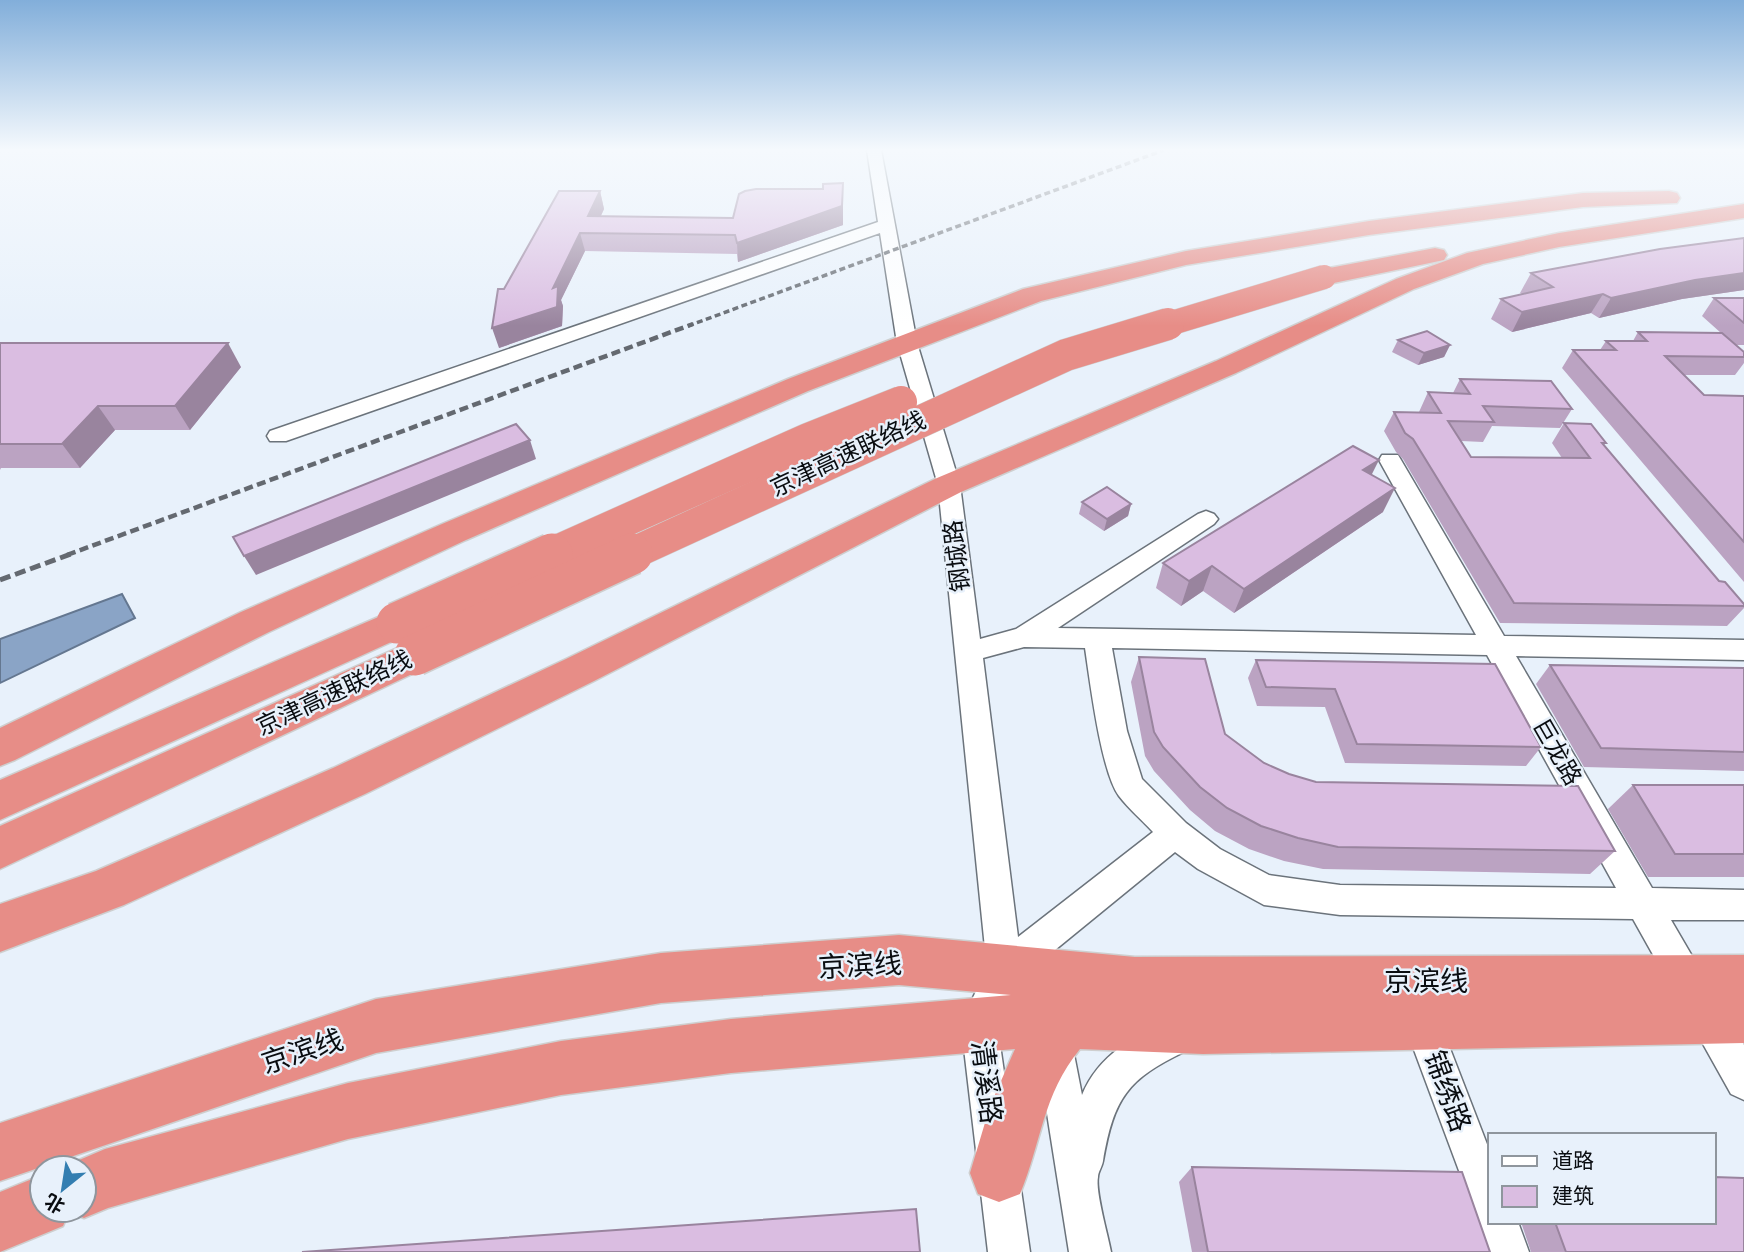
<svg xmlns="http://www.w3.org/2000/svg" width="1744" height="1252" viewBox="0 0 1744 1252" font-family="Inter,'Noto Sans SC',sans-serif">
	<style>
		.water { fill: #8aa4c6; stroke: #647790; stroke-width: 2 }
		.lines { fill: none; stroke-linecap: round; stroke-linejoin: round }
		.minor-casing { stroke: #6b737b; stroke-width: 3 }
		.highway-casing { stroke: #cecfcf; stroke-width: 3 }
		.minor { fill: #fff; fill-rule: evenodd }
		.highway { fill: #e78d87; fill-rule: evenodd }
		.rail-far2 { stroke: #646970; stroke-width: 3.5; stroke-dasharray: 6 3.5; stroke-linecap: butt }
		.rail-far1 { stroke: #646970; stroke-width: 4.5; stroke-dasharray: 9 4.5; stroke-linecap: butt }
		.rail { stroke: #646970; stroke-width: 5; stroke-dasharray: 11 5; stroke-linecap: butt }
		.highway-bridge-far2-casing { stroke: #cecfcf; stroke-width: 25; stroke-linecap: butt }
		.highway-bridge-far1-casing { stroke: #cecfcf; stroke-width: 33; stroke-linecap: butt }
		.highway-bridge-casing { stroke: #cecfcf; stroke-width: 44; stroke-linecap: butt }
		.highway-bridge-far2 { stroke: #e78d87; stroke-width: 24 }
		.highway-bridge-far1 { stroke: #e78d87; stroke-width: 32 }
		.highway-bridge { stroke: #e78d87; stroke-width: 41 }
		.wall { fill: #bba3c2 }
		.shaded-wall { fill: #99849e }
		.building { fill: #dabde1; stroke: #99849e; stroke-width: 2 }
		.labels { text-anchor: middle; stroke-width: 5; stroke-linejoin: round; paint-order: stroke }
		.street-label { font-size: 24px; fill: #0a0d11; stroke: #e8f1fb }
		.near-street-label { font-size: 28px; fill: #0a0d11; stroke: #e8f1fb }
	</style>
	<rect width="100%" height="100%" fill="#e8f1fb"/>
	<path class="water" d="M122,594l13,24 -135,65v-44z"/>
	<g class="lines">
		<defs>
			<g id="minor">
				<path d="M867,150h14l36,193 43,142 20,154 36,-10 182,-115 8,-3 8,3 4,5 -4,5 -156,104 418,7 -97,-175 3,-5h16l3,5 103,176 240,4v20l-228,-4 136,232 92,2v30h-73l73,125v55l-13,-6 -98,-175 -293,-4 -76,-10 -66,-36 -23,-17 -158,129 -20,43 33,228h-42l-27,-229 26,-55 -49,-483 -41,-142 -17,-110 -594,208h-16l-3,-5 3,-5 608,-209zM1024,647l61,1c5,33 16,124 34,148 10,13 23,24 34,36l-135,105 -35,-279zM1112,648l375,7 129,233 -276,-3 -71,-10 -49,-26 -34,-26 -44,-44 -15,-48z"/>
				<path d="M1419,997l13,5 58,150v70h28l11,30h-42l-10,-33 -76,-204 5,-13z"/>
				<path d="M1173,1020l13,5 5,13 -5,13c-59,28 -72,47 -83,110 -1,6 -5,11 -5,16 -3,14 10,58 13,75h-42l-33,-208 5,-13 13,-5 13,5 5,13 10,51c17,-41 52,-59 91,-75z"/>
			</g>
			<g id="highway">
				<path d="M1669,191l8,2 3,5 -3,5 -94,4 -214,28 -183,30 -145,36 -233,90 -342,149 -197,92 -254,128 -15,6v-38l241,-116 201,-88 346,-145 235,-90 163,-38 183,-30 214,-28z"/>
				<path d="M1744,204v14l-185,29 -76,17 -69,25 -178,84 -275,119 -367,189 -229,113 -241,111 -124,47v-48l96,-33 237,-103 233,-109 371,-181 279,-117 180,-82 71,-26 92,-20z"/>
				<path d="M1435,248l9,2 3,5 -3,5 -120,25 -9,-3 -4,-5 4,-5 9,-3z"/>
				<path d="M397,609l14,4 5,10 -5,10 -411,187v-40z"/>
				<path d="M415,640l14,4 6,11 -6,11 -429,203v-43z"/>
				<path d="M899,935l236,22 609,-2v88l-541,11 -123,-5c-38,47 -38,92 -60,145l-21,8 -21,-8 -8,-21 20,-67 25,-57 -284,24 -170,22 -213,44 -240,69 -24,10 -15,-6 -6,14 -63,26v-60l42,-17v35h42v-42l-21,-1 42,-18 243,-66 213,-42 170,-22 280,-24 -112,-10 -238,18 -285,50 -376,128v-58l376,-124 285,-46z"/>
			</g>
		</defs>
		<use href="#minor" class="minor-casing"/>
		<use href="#highway" class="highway-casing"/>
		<use href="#minor" class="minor"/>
		<use href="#highway" class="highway"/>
		<path class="rail-far2" d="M688,326l476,-176"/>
		<path class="rail-far1" d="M67,555l626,-231"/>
		<path class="rail" d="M0,580l71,-26"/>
		<defs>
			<path id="highway-bridge-far2" d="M1162,326l162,-49"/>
			<g id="highway-bridge-far1">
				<path d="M548,555l260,-116 93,-37"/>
				<path d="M629,555l437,-200 102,-31"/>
			</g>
			<g id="highway-bridge">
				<path d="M397,623l155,-69"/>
				<path d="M415,655l217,-101"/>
			</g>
		</defs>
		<use href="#highway-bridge-far2" class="highway-bridge-far2-casing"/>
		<use href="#highway-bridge-far1" class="highway-bridge-far1-casing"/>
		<use href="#highway-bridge" class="highway-bridge-casing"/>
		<use href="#highway-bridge-far2" class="highway-bridge-far2"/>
		<use href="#highway-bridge-far1" class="highway-bridge-far1"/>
		<use href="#highway-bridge" class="highway-bridge"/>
	</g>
	<g class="wall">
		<path d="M600,191l4,18 -3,7 132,2 110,7 -105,37 -1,-8 -152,-3 -24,49 2,6 -1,20 -63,22 5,-59z"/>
		<path d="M1744,238v52l-62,9 -83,19 -8,-5 -79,19 -21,-13 10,-20 21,-5 -2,-1 11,-20z"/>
		<path d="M1714,298h30v47h-9l9,7v11l-9,12h-51l20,20 40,1v186l-182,-214 11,-18h27l6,-9h27l5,-9 83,1 -19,-17z"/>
		<path d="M1398,340l52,5 -6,12 -26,8 -26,-13z"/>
		<path d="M0,343l241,24 -51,63h-75l-35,38h-79l-1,2z"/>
		<path d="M1460,379l112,30 -12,19 -68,-2 -9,16 -22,-1 10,16 91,1 -10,-15 12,-20 42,20 -2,2 115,136 25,23v4l-17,18 -227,-3 -97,-164 -7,-7 -12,-21 10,-19h25l9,-20 25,1z"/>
		<path d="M1372,474l11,38 -149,101 -31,-22 -22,15 -25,-18 7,-25z"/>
		<path d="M1082,502l49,2 -3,12 -24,15 -25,-17z"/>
		<path d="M1139,657l86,77 39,29 25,11 27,8 299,69 -25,23 -267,-5 -39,-8 -35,-12 -34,-18 -25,-21 -36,-39 -9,-15 -14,-74z"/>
		<path d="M1256,660l285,87 -15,19 -181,-3 -20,-56 -68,-1 -9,-28z"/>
		<path d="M1550,665l194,3v103l-160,-4 -48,-83z"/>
		<path d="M1633,785h111v92h-96l-40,-68z"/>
		<path d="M1192,1167l298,85h-298l-13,-70z"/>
		<path d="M1521,1222h193l30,30h-213z"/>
	</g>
	<g class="shaded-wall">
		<path d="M843,183v42l-105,37 -1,-19z"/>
		<path d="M600,191l4,18 -12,25 -4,-18z"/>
		<path d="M580,233l5,18 -24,49 2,6 -1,20 -63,22 -7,-20 61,-40z"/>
		<path d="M1744,273v17l-62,9 -83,19 12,-20 84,-18z"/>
		<path d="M1603,294l-12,19 -79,19 10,-20z"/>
		<path d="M228,343l13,24 -51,63 -15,-24z"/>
		<path d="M1450,345l-6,12 -26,8 6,-12z"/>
		<path d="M98,406l17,24 -35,38 -18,-24z"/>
		<path d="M530,440l6,19 -280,116 -12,-19z"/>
		<path d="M1379,460l-12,24 -4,-14z"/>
		<path d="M1395,488l-12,24 -149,101 10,-24z"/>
		<path d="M1131,504l-3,12 -24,15 3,-12z"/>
		<path d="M1212,566l-9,25 -22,15 8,-25z"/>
	</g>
	<g class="building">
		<path d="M843,183l-1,23 -105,37 -2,-8 -155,-2 -27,55 5,-2 -1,21 -65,21 6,-39h6l55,-98h41l-12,25 145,2 6,-24 6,-3 11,-2h67v-5z"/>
		<path d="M1744,238v35l-49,7 -84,18 -8,-4 -81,18 -21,-13 52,-12 -22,-14 129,-24z"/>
		<path d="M1714,298h30v25z"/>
		<path d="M1427,331l23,14 -26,8 -26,-13z"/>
		<path d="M1638,332l84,1 22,19v5l-79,-1 39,39 40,1v146l-171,-192h43l-10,-9h41z"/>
		<path d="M0,343h228l-53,63h-77l-36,38h-62z"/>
		<path d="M1460,379l91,2 21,28 -89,-3 11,16 -46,-1 23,36 119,1 -26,-35 27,1 15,19h-4l117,138 6,1 19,22v2l-230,-3 -101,-164 -8,-6 -11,-21 47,1 -13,-21 42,2z"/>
		<path d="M516,424l14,16 -286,116 -11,-19z"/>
		<path d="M1353,446l26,14 -16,10 32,18 -151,101 -32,-23 -23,15 -26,-18z"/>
		<path d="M1107,487l24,17 -24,15 -25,-17z"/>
		<path d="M1139,657l66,2 20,75 39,29 25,11 27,8 262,4 37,65 -277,-4 -40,-9 -37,-12 -34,-18 -27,-21 -37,-40 -9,-15z"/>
		<path d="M1256,660l239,4 46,83 -184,-3 -22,-55 -69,-2z"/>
		<path d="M1550,665l194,3v84l-143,-4z"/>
		<path d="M1633,785h111v69h-69z"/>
		<path d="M1192,1167l270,5 28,80h-282z"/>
		<path d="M1714,1177l30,1v74h-178l-11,-30h159z"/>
		<path d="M916,1209l4,43h-618z"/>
	</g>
	<linearGradient id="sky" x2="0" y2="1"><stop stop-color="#82aeda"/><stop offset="0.46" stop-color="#f5f9fd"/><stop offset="1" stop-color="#f5f9fd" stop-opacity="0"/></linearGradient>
	<rect width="1744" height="326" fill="url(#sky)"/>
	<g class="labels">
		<g class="street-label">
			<text transform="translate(848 454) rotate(-25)" y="8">京津高速联络线</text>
			<text transform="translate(957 556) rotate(-97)" y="8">钢城路</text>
			<text transform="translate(334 693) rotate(-25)" y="8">京津高速联络线</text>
			<text transform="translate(1557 752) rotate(60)" y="8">巨龙路</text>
		</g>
		<g class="near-street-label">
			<text transform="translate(860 965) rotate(-3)" y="10">京滨线</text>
			<text x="1426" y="991">京滨线</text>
			<text transform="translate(302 1051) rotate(-18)" y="10">京滨线</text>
			<text transform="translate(987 1082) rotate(83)" y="10">清溪路</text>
			<text transform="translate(1448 1091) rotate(70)" y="10">锦绣路</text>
		</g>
	</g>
	<rect x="1488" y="1133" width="228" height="91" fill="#e8f1fb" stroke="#8f969d" stroke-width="2"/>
	<rect x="1502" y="1156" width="35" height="10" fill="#ffffff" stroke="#8f969d" stroke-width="2"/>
	<text x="1552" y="1168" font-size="21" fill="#0a0d11">道路</text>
	<rect x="1502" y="1186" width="35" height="21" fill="#dabde1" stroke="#8f969d" stroke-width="2"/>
	<text x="1552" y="1203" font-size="21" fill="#0a0d11">建筑</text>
	<g transform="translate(63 1189) rotate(210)"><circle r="33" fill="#e8f1fb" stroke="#8f969d" stroke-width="2"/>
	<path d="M0-5L12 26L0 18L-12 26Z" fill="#337eb1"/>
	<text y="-10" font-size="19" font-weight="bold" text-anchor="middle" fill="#0a0d11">北</text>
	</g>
</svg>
